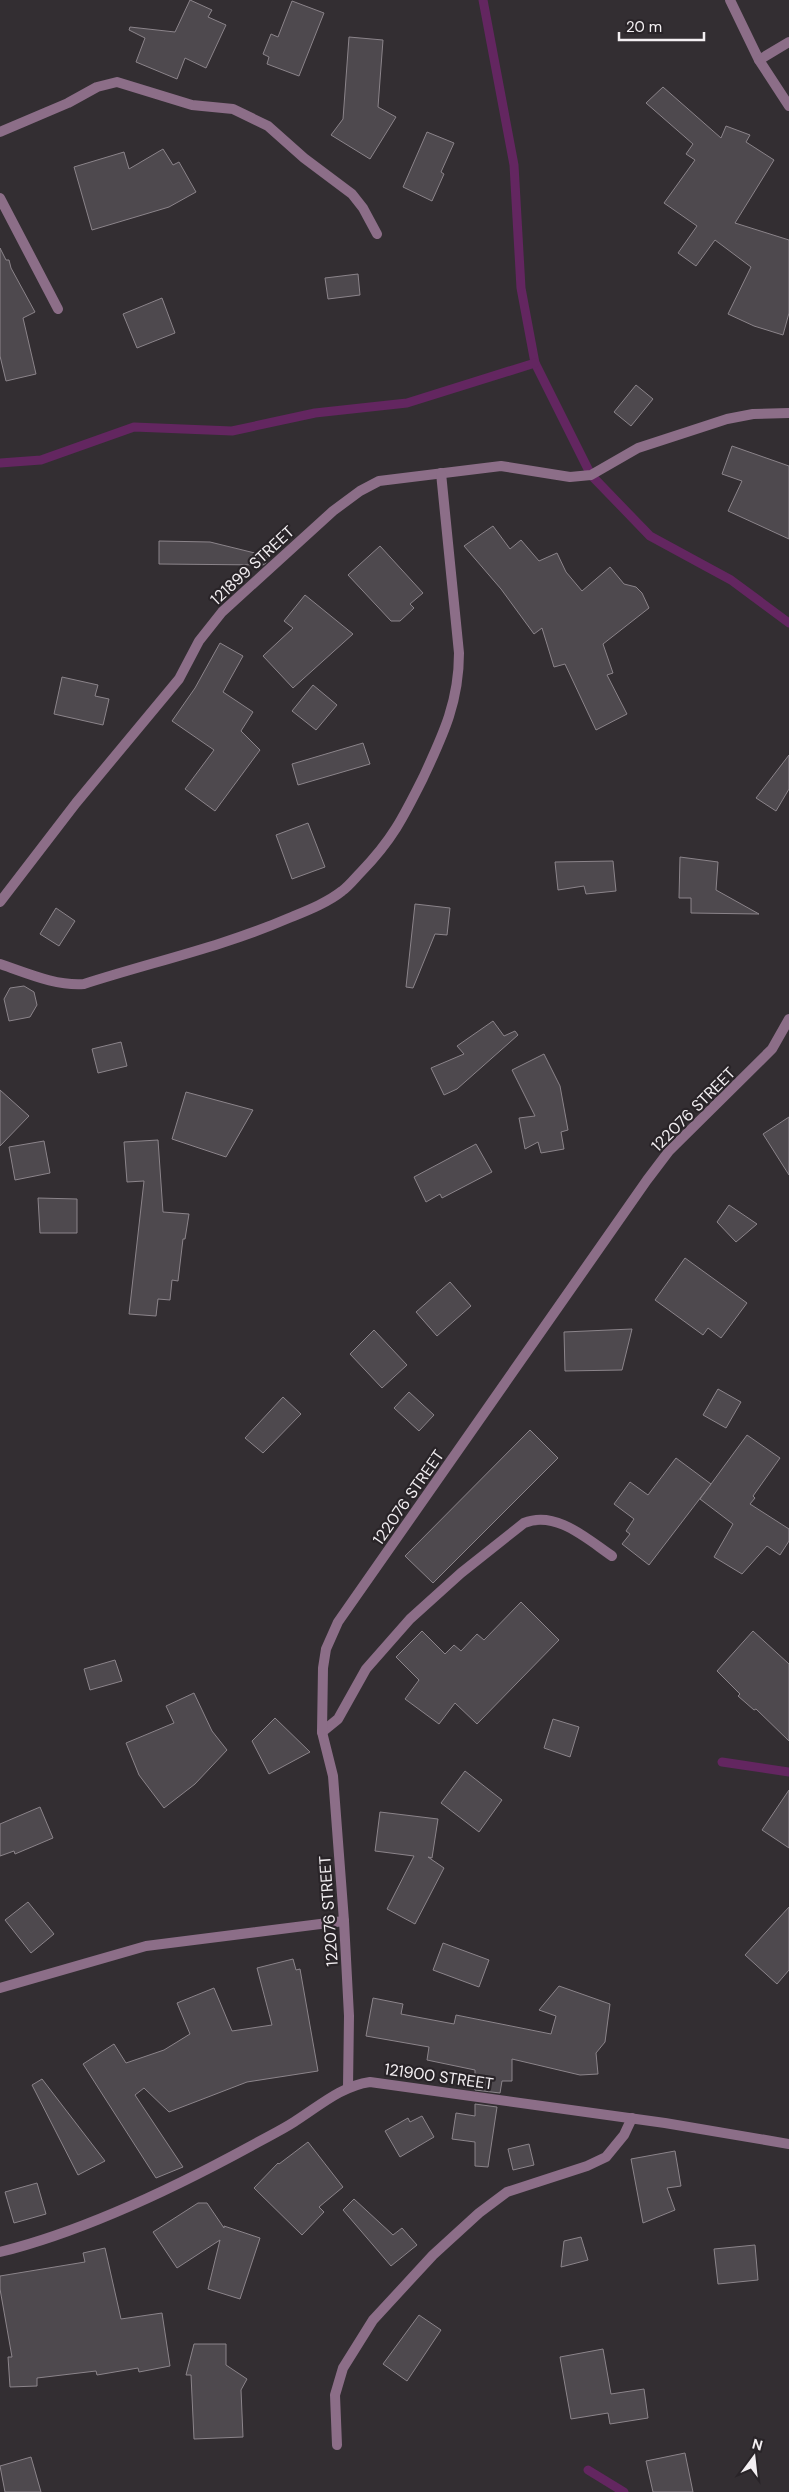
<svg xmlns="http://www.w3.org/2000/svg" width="789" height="2492" viewBox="0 0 789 2492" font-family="'DM Sans',sans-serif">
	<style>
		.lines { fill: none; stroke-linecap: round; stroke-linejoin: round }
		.stream { stroke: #632660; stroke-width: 9 }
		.building { fill: #4e494e; stroke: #8b848a }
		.street { stroke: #8c6e88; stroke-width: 10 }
		.labels { text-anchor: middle; stroke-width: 4.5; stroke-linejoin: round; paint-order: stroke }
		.street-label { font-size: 16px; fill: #f3eff2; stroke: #292428 }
	</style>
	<rect width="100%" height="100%" fill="#332e32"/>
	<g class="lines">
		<g class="stream">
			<path d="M483,0l31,165 7,123 14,75 56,112 59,61 81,44 58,43"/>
			<path d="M0,463l41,-3 93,-33 98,4 83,-18 92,-10 128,-40"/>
			<path d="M722,1762l67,10"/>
			<path d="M588,2470l36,22"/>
		</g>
	</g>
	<g class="building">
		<path d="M190,0l22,10 -4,7 18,8 -20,43 -21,-10 -8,21 -41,-17 9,-24 -16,-8 1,-3 45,5z"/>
		<path d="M292,1l32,12 -25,63 -32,-12 2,-7 -6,-3 8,-20 7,3z"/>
		<path d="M349,37l34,3 -5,67 18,10 -26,42 -39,-24 12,-16z"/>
		<path d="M663,87l58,51 5,-12 24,9 -4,7 28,18 -39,63 54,17v73l-6,22 -29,-9 -26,-12 23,-47 -36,-27 -19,26 -18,-13 19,-27 -33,-23 31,-43 -9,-6 7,-10 -47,-41z"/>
		<path d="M427,132l27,11 -13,29 3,2 -12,27 -29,-14z"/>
		<path d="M163,149l10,16 6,-3 17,30 -27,15 -77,23 -18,-63 50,-15 5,17z"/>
		<path d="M0,248l6,12h3l2,8 24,44 -12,6 13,56 -30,7 -6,-25z"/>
		<path d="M358,274l2,21 -32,4 -3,-21z"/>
		<path d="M162,298l13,35 -38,15 -14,-34z"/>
		<path d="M636,385l17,14 -22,27 -17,-14z"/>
		<path d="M732,446l57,20v73l-61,-28 14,-30 -20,-7z"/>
		<path d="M493,526l17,23 11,-9 18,21 18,-8 9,19 16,19 28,-24 14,17 12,3 6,6 7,15 -46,36 10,29 -6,2 20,39 -31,16 -31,-66 -11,3 -12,-39 -8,6 -33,-45 -37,-43z"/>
		<path d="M159,541l51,1 57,14 -1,7 -3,2 -104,-1z"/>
		<path d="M380,546l43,47 -13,11 4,4 -14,13h-9l-43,-46z"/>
		<path d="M305,595l48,39 -60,54 -30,-32 30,-28 -9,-7z"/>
		<path d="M220,643l23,13 -20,36 30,20 -12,19 19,19 -45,61 -30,-22 29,-39 -42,-29 23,-33z"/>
		<path d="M62,677l36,8 -3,11 14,3 -6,26 -49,-11z"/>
		<path d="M313,685l24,20 -21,25 -24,-19z"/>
		<path d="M363,743l7,21 -72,21 -6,-21z"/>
		<path d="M789,755v34l-13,22 -20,-13z"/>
		<path d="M308,823l17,44 -33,12 -16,-44z"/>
		<path d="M680,857l38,5 -2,28 43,24 -68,-1v-15h-12z"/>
		<path d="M613,861l3,30 -30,3 -2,-8 -26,4 -3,-28z"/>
		<path d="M415,904l35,4 -3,27 -12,-1 -22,54 -7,-1z"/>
		<path d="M56,908l19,13 -16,25 -19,-12z"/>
		<path d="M24,986l10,6 3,13 -7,12 -21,4 -5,-22 6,-11z"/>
		<path d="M493,1021l11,15 11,-5 3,4 -61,54 -13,6 -13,-27 33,-14 -7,-8z"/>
		<path d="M121,1042l6,24 -29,7 -6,-24z"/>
		<path d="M544,1054l16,32 8,44 -7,2 3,17 -23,4 -3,-11 -13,7 -6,-31 16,-2 -23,-46z"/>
		<path d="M0,1090l29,26 -29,30z"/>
		<path d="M186,1092l67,18 -27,47 -54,-18z"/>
		<path d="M789,1117v58l-26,-41z"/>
		<path d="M158,1140l5,72 26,2 -4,25h-2l-5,42 -6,-1 -2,20 -12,-1 -2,17 -27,-2 15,-133 -17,1 -3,-40z"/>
		<path d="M44,1141l6,32 -35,7 -6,-33z"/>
		<path d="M476,1144l16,28 -50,26 -2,-4 -14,8 -12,-25z"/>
		<path d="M38,1198l39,1v34h-37z"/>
		<path d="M729,1205l28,19 -21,18 -19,-20z"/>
		<path d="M685,1258l62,45 -26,35 -13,-10 -5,7 -48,-35z"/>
		<path d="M450,1282l21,24 -34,30 -21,-24z"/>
		<path d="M632,1329l-10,41 -57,1 -1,-39z"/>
		<path d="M374,1330l33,35 -25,23 -32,-34z"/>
		<path d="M718,1389l23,13 -15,26 -23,-13z"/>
		<path d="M409,1392l25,23 -15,16 -25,-23z"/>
		<path d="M283,1397l18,17 -38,39 -18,-15z"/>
		<path d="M530,1430l28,28 -125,125 -28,-27z"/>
		<path d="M747,1435l33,23 -27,38 2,2 -5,6 39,25v12l-9,14 -13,-9 -25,28 -28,-17 19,-33 -33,-25z"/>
		<path d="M676,1458l35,26 -62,81 -27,-21 8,-10 -4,-3 8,-12 -20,-15 16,-22 18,13z"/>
		<path d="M521,1602l38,38 -82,84 -22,-21 -16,21 -34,-25 14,-19 -23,-23 26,-26 23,23 9,-9 7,6 16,-17 7,6z"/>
		<path d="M753,1631l36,33v77l-33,-32 -2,1 -16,-14 2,-2 -23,-23z"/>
		<path d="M115,1660l7,21 -32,9 -6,-21z"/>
		<path d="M194,1693l18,38 15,19 -32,34 -31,24 -25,-33 -13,-32 48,-20 -8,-17z"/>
		<path d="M275,1718l35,34 -41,22 -17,-33z"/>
		<path d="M553,1719l26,8 -9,30 -26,-9z"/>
		<path d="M465,1771l37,29 -23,32 -38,-29z"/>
		<path d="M789,1790v58l-27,-18z"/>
		<path d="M40,1807l13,31 -38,16 -1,-3 -14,5v-32z"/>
		<path d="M380,1812l58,7 -6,39 -4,-1 16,11 -29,56 -28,-15 27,-53 -39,-5z"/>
		<path d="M28,1902l26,32 -23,19 -26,-33z"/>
		<path d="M789,1907v63l-12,14 -32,-29z"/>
		<path d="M443,1943l46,17 -10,27 -46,-17z"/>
		<path d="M293,1959l3,11 4,-1 18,102 -71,11 -78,30 -25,-24 -9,7 48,72 -27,11 -73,-114 31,-20 12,19 38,-13 26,-16 -13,-31 37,-15 18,43 40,-6 -15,-57z"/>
		<path d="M559,1986l51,18 -5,38 -9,11 2,21 -18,1 -68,-16v22h-10l-2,12 -25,-3v-20l-48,-10 2,-13 -63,-11 7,-38 30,6 -2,10 53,10 2,-9 95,19 5,-18 -17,-6z"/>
		<path d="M42,2079l63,82 -27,14 -46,-90z"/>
		<path d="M475,2104l22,3 -9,60 -13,-1v-24l-23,-3 4,-26 19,3z"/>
		<path d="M422,2116l12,21 -34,20 -15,-26 23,-13 2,4z"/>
		<path d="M308,2142l35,45 -24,20 5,5 -22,23 -48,-47 24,-25 1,1z"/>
		<path d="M529,2144l5,21 -21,5 -5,-21z"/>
		<path d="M675,2151l6,35 -14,2 8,22 -32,13 -12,-64z"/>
		<path d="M37,2183l9,31 -32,9 -9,-31z"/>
		<path d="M354,2199l39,36 9,-7 15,17 -26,21 -48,-56z"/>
		<path d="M198,2203h9l17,25v-2l36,12 -20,61 -32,-10 12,-49 -43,28 -24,-36z"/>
		<path d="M581,2237l7,23 -27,7 3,-26z"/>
		<path d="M755,2245l3,35 -40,4 -4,-35z"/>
		<path d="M105,2248l16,71 41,-6 8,53 -31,6 -1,-4 -41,7 -1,-4 -59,7v8l-27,1 -2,-30h4l-12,-68v-13l85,-14 -2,-9z"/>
		<path d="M419,2315l22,15 -34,51 -24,-17z"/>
		<path d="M194,2344h32v21l21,14 -6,11 2,47 -49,2 -3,-64h-5z"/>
		<path d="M603,2349l8,45 33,-5 4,29 -38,6 -2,-11 -37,6 -11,-62z"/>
		<path d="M685,2453l8,39h-40l-7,-31z"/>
		<path d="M31,2457l10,35h-36l-5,-26z"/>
	</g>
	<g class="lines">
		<g class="street">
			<path d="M730,0l29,60 30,46"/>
			<path d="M759,60l30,-18"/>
			<path d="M0,132l68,-29 29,-16 20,-5 75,23 41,4 35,17 36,32 48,36 11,14 14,26"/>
			<path d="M0,198l58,111"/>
			<path d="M0,902l76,-99 103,-124 20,-38 23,-29 111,-101 27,-20 19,-10 122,-15 69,11 21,-2 47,-27 89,-29 26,-5 36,-1"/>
			<path d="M0,964c27,9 55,22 84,20 68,-22 138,-37 205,-66 17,-7 38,-15 53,-27 7,-5 13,-13 19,-19 31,-32 42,-54 62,-94 20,-43 36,-76 36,-125l-18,-180"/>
			<path d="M322,1732l16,-13 28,-50 44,-50 51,-46 63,-50c32,-13 63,16 88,33"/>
			<path d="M0,1988l146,-42 198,-25"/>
			<path d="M348,2087l1,-71 -5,-95 -11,-145 -11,-44 1,-64 3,-19 12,-27 309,-442 22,-29 103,-102 17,-30"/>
			<path d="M0,2252c85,-21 174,-64 251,-106 14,-8 29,-15 43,-24 24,-15 47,-36 76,-40l295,41 124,21"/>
			<path d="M337,2445l-2,-50 8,-27 30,-48 60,-65 46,-42 28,-21 80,-26 19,-9 18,-22 8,-17"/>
		</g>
	</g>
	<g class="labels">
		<g class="street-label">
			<text transform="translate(252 565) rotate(-43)" y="6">121899 STREET</text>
			<text transform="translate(693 1109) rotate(-45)" y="6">122076 STREET</text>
			<text transform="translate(408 1497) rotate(-55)" y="6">122076 STREET</text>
			<text transform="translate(328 1911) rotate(-94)" y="6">122076 STREET</text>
			<text transform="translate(439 2076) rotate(8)" y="6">121900 STREET</text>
		</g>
	</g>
	<g transform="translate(754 2457) rotate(15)" stroke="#292428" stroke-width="4" paint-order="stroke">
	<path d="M0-4L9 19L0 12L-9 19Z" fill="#f3eff2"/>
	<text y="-8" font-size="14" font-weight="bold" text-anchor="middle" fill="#f3eff2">N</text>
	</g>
	<path d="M619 32v8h85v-8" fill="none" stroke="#f3eff2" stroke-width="2.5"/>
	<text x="626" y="32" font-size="15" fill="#f3eff2" stroke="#292428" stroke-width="4" paint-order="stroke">20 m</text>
</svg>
